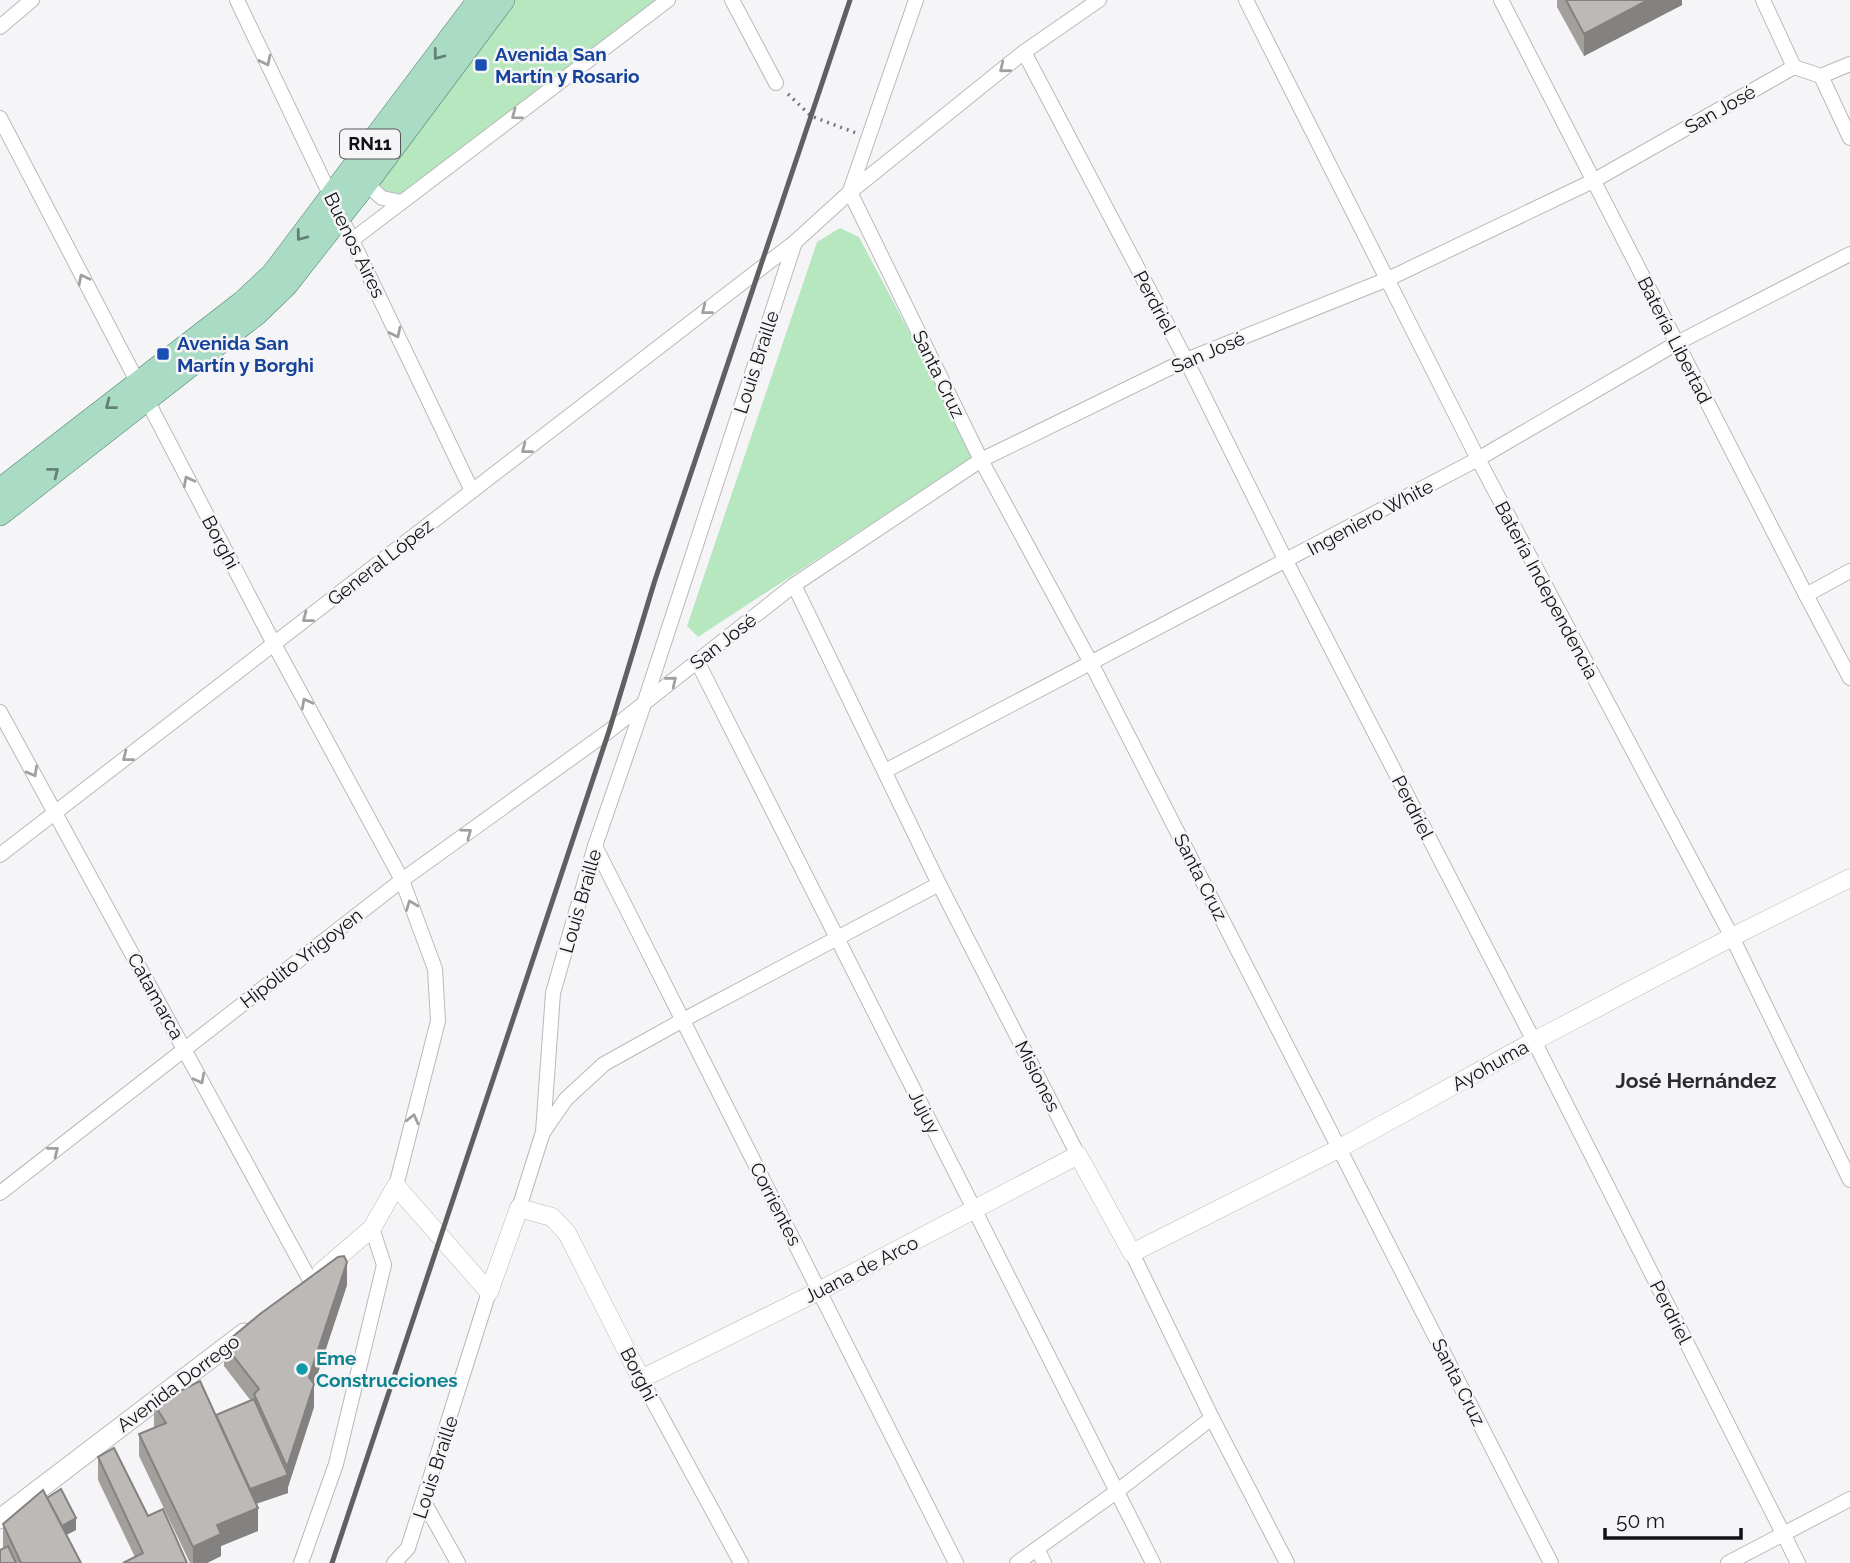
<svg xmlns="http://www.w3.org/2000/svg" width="1850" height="1563" viewBox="0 0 1850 1563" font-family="Raleway,sans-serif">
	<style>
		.green { fill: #b7e7bf }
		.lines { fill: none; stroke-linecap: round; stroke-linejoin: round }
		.minor-casing { stroke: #b9b9bc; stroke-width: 16 }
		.tertiary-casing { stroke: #b9b9bc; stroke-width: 19 }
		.secondary-casing { stroke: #b9b9bc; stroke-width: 21 }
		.primary-casing { stroke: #50866e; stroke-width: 24 }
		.path { stroke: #78797b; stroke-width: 3.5; stroke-dasharray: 2 5; stroke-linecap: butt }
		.minor { stroke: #fff; stroke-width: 14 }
		.tertiary { stroke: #fff; stroke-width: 18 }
		.secondary { stroke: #fff; stroke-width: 19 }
		.primary { stroke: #aadcc5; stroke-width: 23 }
		.rail { stroke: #606062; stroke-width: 5 }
		.wall { fill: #a29f9d }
		.shaded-wall { fill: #848280 }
		.building { fill: #bcb9b7; stroke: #848280; stroke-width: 2 }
		.oneway { stroke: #658175 }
		.oneway2 { stroke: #a0a0a1 }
		.transit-dot { fill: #1a4fb4; stroke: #f5f5f8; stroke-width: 2.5 }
		.culture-dot { fill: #0f9aa8; stroke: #f5f5f8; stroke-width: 2.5 }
		.labels { text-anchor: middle; stroke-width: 5; stroke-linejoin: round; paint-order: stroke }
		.shield { fill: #f5f5f8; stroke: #555658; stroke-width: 2 }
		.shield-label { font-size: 18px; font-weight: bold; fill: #111213 }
		.transit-label { font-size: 19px; font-weight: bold; fill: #164399; stroke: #f5f5f8; text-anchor: start }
		.street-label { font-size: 19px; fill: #111213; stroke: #f5f5f8 }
		.culture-label { font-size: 19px; font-weight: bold; fill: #0d838f; stroke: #f5f5f8; text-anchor: start }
		.neighbourhood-label { font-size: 21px; font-weight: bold; fill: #2c2c2f; stroke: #f5f5f8 }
	</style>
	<rect width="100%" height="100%" fill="#f5f5f8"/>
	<g class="green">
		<path d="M503,0h165l-266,202 -20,-4 -8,-25z"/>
		<path d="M840,228l19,9 116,219 -277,181 -11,-11 130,-384z"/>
	</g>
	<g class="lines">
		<defs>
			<g id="minor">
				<path d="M237,0l235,491"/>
				<path d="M732,0l44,83"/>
				<path d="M1246,0l232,459 254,478 118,243"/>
				<path d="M1501,0l305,595 44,83"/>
				<path d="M1763,0l31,67"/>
				<path d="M0,27l32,-27"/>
				<path d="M1024,52l162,308 100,201 248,480 264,522"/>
				<path d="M1821,76l29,62"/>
				<path d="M0,118l274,526 128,236 33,89 3,52 -42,165"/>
				<path d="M373,175l-1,14 10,9 20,4"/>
				<path d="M850,191l66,-191"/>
				<path d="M850,192l131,268 110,203 460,900"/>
				<path d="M352,240l316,-240"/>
				<path d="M794,585l145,299 139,271"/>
				<path d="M1806,595l44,-24"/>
				<path d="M697,661l456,902"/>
				<path d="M0,712l311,570"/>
				<path d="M885,771l593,-312 199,-116 173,-89"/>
				<path d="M595,846l361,717"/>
				<path d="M0,855l795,-613 55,-50 174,-140 75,-52"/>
				<path d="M544,1131l22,-32 38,-35 79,-44 256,-136"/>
				<path d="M0,1193l402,-313 207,-149 185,-146 187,-125 205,-100 202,-81 205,-98 201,-114 27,9 29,-12"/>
				<path d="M519,1208l24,-76 10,-139 42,-147 49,-142 151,-462"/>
				<path d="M1132,1253l80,165 75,145"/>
				<path d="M641,1379l100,184"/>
				<path d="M424,1502l34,61"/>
				<path d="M1038,1550l6,13"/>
				<path d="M301,1563l35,-99 48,-199 -12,-37"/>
				<path d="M394,1563l14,-15 81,-256"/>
				<path d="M1017,1563l99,-71 96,-74"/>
				<path d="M1728,1563l122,-64"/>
			</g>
			<path id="tertiary" d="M321,1272l51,-44 24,-42 93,106 30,-84 33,9 15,16 74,146 178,-88 259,-136 54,98 208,-105 194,-107 198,-104 118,-59"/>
			<path id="secondary" d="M0,1519l244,-186"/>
			<g id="primary">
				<path d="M0,490l243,-188 30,-28 206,-274"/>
				<path d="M0,514l256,-200 30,-29 88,-112 129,-173"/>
			</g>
		</defs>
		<use href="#minor" class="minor-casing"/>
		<use href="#tertiary" class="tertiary-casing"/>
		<use href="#secondary" class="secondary-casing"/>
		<use href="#primary" class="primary-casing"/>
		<path class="path" d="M788,94l23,22 45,17"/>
		<use href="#minor" class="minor"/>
		<use href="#tertiary" class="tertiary"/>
		<use href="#secondary" class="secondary"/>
		<use href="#primary" class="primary"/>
		<path class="rail" d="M332,1563l277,-832 46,-151 195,-580"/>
	</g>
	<g class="wall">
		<path d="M1557,0h125v5l-98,51 -27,-49z"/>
		<path d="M347,1285l-33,100v22l-26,80v6l-32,11 2,27 -37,15v10l-14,7h-17l-51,-107v-22l15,-6v-24l62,11 35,-14 -27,-35v-22z"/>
		<path d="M98,1457l50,59 39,47 -52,-6 -37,-77z"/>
		<path d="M47,1498l29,32 -10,5 15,28h-81l3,-15v-24z"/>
	</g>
	<g class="shaded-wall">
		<path d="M1648,0h34v5l-98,51v-22z"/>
		<path d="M347,1262v23l-33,100v22l-26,80v6l-39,13v-17l38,-13v-9l22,-90z"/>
		<path d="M258,1508v23l-37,15v10l-14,7h-14v-16l24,-22z"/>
		<path d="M76,1518v12l-18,9v-12z"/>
	</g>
	<g class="building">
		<path d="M1566,0h82l-64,34z"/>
		<path d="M344,1256l3,6 -38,115 5,7 -27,83 -33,-73 5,-5 -35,-45 36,-30 78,-57z"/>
		<path d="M200,1381l58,127 -41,17 4,9 -28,13 -54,-113 27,-11 -12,-19z"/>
		<path d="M254,1399l34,76 -38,14 -34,-74z"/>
		<path d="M114,1448l34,68 15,-7 24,54h-64l20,-10 -45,-96z"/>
		<path d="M61,1489l15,29 -14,8 -15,-28z"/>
		<path d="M43,1490l38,73h-60l-18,-39z"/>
		<path d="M8,1546l8,17h-16v-13z"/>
	</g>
	<defs><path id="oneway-chevron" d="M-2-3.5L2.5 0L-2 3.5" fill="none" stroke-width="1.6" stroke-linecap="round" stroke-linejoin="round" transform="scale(1.75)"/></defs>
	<g class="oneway">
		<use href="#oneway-chevron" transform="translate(438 55) rotate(127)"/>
		<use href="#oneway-chevron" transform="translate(301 236) rotate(127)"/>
		<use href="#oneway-chevron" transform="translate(110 405) rotate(142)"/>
		<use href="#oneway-chevron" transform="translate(54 472) rotate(-38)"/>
	</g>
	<g class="oneway2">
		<use href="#oneway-chevron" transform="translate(266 61) rotate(64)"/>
		<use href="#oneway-chevron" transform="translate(1004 68) rotate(141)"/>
		<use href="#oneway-chevron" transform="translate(516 115) rotate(143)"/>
		<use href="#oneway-chevron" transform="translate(83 279) rotate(-117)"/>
		<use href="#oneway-chevron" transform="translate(706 310) rotate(142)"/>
		<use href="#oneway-chevron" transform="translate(396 333) rotate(64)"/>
		<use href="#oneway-chevron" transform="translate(526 449) rotate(142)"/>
		<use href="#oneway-chevron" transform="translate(188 481) rotate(-118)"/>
		<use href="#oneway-chevron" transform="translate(307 618) rotate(142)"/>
		<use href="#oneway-chevron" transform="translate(672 681) rotate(-39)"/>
		<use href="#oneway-chevron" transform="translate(306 703) rotate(-118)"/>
		<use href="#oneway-chevron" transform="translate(127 757) rotate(142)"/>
		<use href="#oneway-chevron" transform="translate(33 772) rotate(61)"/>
		<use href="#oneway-chevron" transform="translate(467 833) rotate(-36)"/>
		<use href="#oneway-chevron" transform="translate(411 905) rotate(-111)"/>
		<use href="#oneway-chevron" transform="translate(200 1079) rotate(62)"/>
		<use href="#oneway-chevron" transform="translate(413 1119) rotate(-76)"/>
		<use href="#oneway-chevron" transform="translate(54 1151) rotate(-38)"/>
	</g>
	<g class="transit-dot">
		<rect x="474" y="58" width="14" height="14" rx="3.5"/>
		<rect x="156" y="347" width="14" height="14" rx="3.5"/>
	</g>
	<circle class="culture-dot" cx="302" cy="1369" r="7"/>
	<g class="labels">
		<rect class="shield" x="340" y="129.5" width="60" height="29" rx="5"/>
		<g class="shield-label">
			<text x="370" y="150">RN11</text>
		</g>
		<g class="transit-label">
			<text x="495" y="61">Avenida San<tspan x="495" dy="22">Martín y Rosario</tspan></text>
			<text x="177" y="350">Avenida San<tspan x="177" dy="22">Martín y Borghi</tspan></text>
		</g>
		<g class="street-label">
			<text transform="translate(1720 109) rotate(-30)" y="7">San José</text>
			<text transform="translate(355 245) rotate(64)" y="7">Buenos Aires</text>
			<text transform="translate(1155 302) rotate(62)" y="7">Perdriel</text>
			<text transform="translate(1675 340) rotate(63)" y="7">Batería Libertad</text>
			<text transform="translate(1208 352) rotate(-23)" y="7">San José</text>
			<text transform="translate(756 362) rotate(-72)" y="7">Louis Braille</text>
			<text transform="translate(939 374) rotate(64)" y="7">Santa Cruz</text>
			<text transform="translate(1370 517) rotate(-28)" y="7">Ingeniero White</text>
			<text transform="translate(221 542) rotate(62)" y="7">Borghi</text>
			<text transform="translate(380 562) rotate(-38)" y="7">General López</text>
			<text transform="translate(1547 590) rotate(62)" y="7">Batería Independencia</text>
			<text transform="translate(723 641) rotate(-38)" y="7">San José</text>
			<text transform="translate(1413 807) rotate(63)" y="7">Perdriel</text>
			<text transform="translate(1201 877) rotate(63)" y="7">Santa Cruz</text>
			<text transform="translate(580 901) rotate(-74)" y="7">Louis Braille</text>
			<text transform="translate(301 958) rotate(-38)" y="7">Hipólito Yrigoyen</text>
			<text transform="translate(156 996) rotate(61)" y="7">Catamarca</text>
			<text transform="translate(1490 1065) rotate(-29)" y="7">Ayohuma</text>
			<text transform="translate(1038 1076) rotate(63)" y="7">Misiones</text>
			<text transform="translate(925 1112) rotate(63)" y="7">Jujuy</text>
			<text transform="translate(776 1204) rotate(63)" y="7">Corrientes</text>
			<text transform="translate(861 1269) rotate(-27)" y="7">Juana de Arco</text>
			<text transform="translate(1671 1312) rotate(63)" y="7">Perdriel</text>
			<text transform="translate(639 1374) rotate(63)" y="7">Borghi</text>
			<text transform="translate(1459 1382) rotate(63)" y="7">Santa Cruz</text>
			<text transform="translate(178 1383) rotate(-37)" y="7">Avenida Dorrego</text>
			<text transform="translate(435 1467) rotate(-72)" y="7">Louis Braille</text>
		</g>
		<g class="culture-label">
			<text x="316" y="1365">Eme<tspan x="316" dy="22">Construcciones</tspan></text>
		</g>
		<g class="neighbourhood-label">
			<text x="1696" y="1088">José Hernández</text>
		</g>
	</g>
	<path d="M1605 1528v10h136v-10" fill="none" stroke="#111213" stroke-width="3.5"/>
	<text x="1616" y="1528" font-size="21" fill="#111213" stroke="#f5f5f8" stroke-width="5" paint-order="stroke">50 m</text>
</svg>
